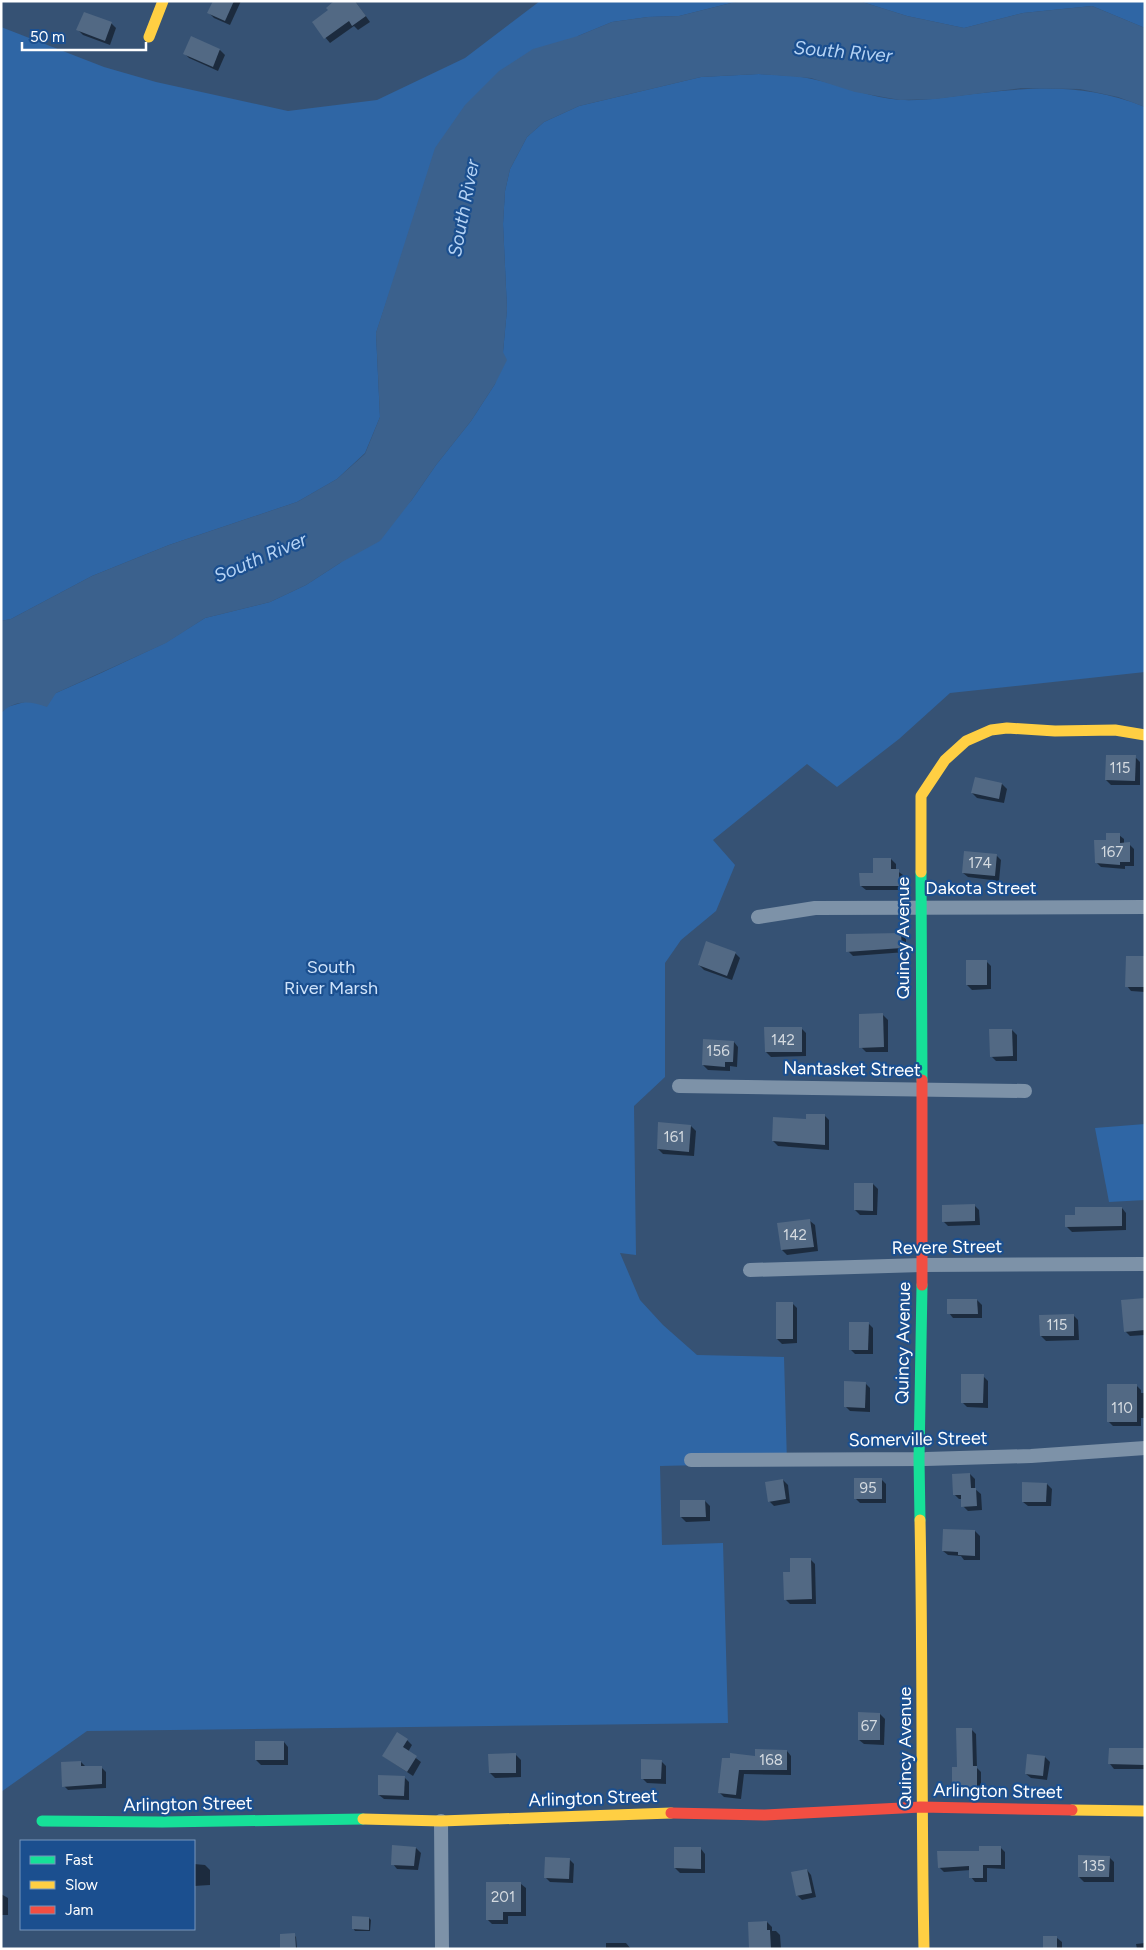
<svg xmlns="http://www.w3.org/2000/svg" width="1146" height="1950" viewBox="0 0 1146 1950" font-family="Figtree,sans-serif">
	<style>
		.green { fill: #2f66a5 }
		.water { fill: #3b618d }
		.shadow { fill: #0007 }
		.building { fill: #526984 }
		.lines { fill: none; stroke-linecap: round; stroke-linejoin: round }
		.street { stroke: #7d92a8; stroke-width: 14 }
		.fast { stroke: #16e098; stroke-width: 11 }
		.slow { stroke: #ffcf43; stroke-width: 11 }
		.jam { stroke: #f24e42; stroke-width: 11 }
		.labels { text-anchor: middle; stroke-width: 4.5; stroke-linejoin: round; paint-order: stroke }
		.number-label { font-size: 15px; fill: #d4dae0 }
		.street-label { font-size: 18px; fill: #fff; stroke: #1b4f8f }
		.park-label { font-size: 18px; fill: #cfe3fa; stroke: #1b4f8f }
		.water-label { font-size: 19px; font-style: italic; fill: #b5d3f5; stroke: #1b4f8f }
	</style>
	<rect width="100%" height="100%" fill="#365274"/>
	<g class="green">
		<path d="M540,1h205l-14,2 -52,13 -31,1 -36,5 -34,14 -188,255 -14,42 4,84 -15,36 -28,26 -40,23 -128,43 -77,31 -81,43 -10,2v-594l103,40 52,15 132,29 89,-11 88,-42z"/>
		<path d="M859,1h286v27l-53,-22 -69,7 -59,15 -57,-12z"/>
		<path d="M759,74c17,1 36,1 53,5 30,6 58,19 89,21 24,1 48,-3 72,-6 63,-7 111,-11 172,13v565l-195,21 -51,46 -62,48 -30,-23 -94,76 22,25 -19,46 -35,29 -16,23v114l-31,29 2,149 -16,-2 20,47 23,25 34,30 87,2 3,106 -127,3 2,79 61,-2 5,180 -641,8 -86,61v-1079l6,-6 49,-14 43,-19 66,-31 40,-25 65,-16 36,-17 34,-22 71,-62 25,-36 35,-44 24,-37 8,-32 4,-43 -4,-85 2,-33 5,-22 17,-32 17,-15 35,-16 122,-29z"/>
		<path d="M1145,1124v76l-36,2 -14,-74z"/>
	</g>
	<path class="water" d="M745,1h114l48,15 57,12 59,-15 69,-7 53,22v79l-27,-10 -38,-8 -59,-1 -85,11 -36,1 -45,-8 -44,-14 -52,-4 -58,3 -122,29 -35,16 -17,15 -17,32 -5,22 -2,33 4,85 -4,43 4,8 -12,24 -24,37 -35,44 -25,36 -31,40 -40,22 -34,22 -36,17 -65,16 -39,25 -110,50 -9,14c-16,-6 -32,-8 -46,6v-92l10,-2 81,-43 77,-31 128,-43 40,-23 28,-25 15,-37 -4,-84 59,-185 30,-43 34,-34 34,-22 45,-13 34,-14 36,-5 31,-1 52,-13z"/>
	<g class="shadow">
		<path d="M214,1h27l-11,24 -16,-7 -5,-5z"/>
		<path d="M355,1l15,21 -12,8 -4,-4 -24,17 -17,-20 17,-12z"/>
		<path d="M111,23l5,5 -6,17 -27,-10 -5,-5z"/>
		<path d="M191,38l29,12 5,5 -7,16 -29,-13 -5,-5z"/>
		<path d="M1135,757l5,5v23h-29l-5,-5z"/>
		<path d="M1002,784l5,5 -3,14 -27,-5 -5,-5z"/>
		<path d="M1119,835l5,4v5h5l5,5v17h-9v3l-24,-2 -5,-5 11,-21z"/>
		<path d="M996,855l5,5 -2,21 -31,-4 -5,-4z"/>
		<path d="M891,859l5,5v6l7,5v15h-37l-5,-4z"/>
		<path d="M901,934l5,5v13l-53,4 -5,-5z"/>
		<path d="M735,953l5,5 -8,22 -28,-10 -5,-5z"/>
		<path d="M1145,957v35l-14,-1 -4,-5z"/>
		<path d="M986,961l5,5v23l-19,1 -5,-5z"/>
		<path d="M883,1015l5,5v32h-22l-5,-5z"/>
		<path d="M801,1028l5,5v23l-35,1 -5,-5z"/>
		<path d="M1012,1030l5,5v26h-21l-5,-5z"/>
		<path d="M734,1042l4,5 -1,20 -7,-1v5l-22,-1 -5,-5z"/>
		<path d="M824,1115l5,5v30l-51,-4 -5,-5 34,-21z"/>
		<path d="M691,1126l5,5 -2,25 -31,-2 -5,-5z"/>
		<path d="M873,1184l5,5 -1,26h-17l-5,-5z"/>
		<path d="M974,1205l5,5 1,15 -32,1 -5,-5z"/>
		<path d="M1122,1208l4,5v17l-54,2 -5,-5 10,-11z"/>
		<path d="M810,1221l5,4 3,26 -31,4 -5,-5z"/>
		<path d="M1145,1299v36l-15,1 -5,-5z"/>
		<path d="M977,1300l5,5v13h-29l-4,-5z"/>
		<path d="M792,1303l5,5v35l-15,1 -5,-5z"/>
		<path d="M1074,1316l4,4 1,20 -33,1 -5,-5z"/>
		<path d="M868,1323l5,5v26h-18l-5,-5z"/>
		<path d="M983,1376l5,5v27l-21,-1 -5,-5z"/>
		<path d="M865,1383l5,5v24l-20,-1 -5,-5z"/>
		<path d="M1136,1385l5,5v3h4v25h-4v8h-28l-5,-5z"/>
		<path d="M970,1474l5,5v10l6,5 1,16 -14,1 -5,-5 -1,-7h-3l-5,-5z"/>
		<path d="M881,1479l5,5v19h-26l-5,-5z"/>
		<path d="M783,1480l5,5 2,18 -16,3 -5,-5z"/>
		<path d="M1047,1484l5,5 -1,17h-23l-5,-4z"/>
		<path d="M705,1501l5,5v15l-24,1 -5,-5z"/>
		<path d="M975,1531l5,5v24h-16l-3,-4 -13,-1 -5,-4z"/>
		<path d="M810,1559l5,5 1,40h-26l-5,-5 6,-26z"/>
		<path d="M880,1714l5,5 -1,26 -20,-1 -5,-4z"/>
		<path d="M971,1729l5,5 1,34 4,4v19l-23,1 -4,-5z"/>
		<path d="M407,1740l5,5 -4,7 13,10 -8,14 -30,-20z"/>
		<path d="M284,1742l4,5v18h-27l-5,-5z"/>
		<path d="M1145,1749v20h-31l-4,-5z"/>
		<path d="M787,1751l4,5v19l-47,-1 -3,25 -17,-2 -5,-5 4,-33 33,-1z"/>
		<path d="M516,1755l5,5v17l-26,1 -5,-5z"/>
		<path d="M1045,1757l5,5 -3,18 -16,-2 -5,-4z"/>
		<path d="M661,1761l5,5v18l-19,-1 -5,-5z"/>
		<path d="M81,1762l4,4 17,2 4,4v16l-38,2 -4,-4z"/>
		<path d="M404,1777l5,5v18l-25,-1 -5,-4z"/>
		<path d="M1000,1847l5,5v17l-18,-1v14h-12l-4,-5v-7l-27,2 -5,-5 41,-15z"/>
		<path d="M416,1848l5,5 -3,17 -21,-1 -4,-5z"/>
		<path d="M701,1849l4,5v19h-25l-5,-5z"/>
		<path d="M1109,1857l5,5v20h-30l-5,-5z"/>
		<path d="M569,1859l5,5 -1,19 -23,-1 -5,-5z"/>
		<path d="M194,1864l11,1 5,5v15l-16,1z"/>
		<path d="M807,1870l4,5 5,22 -14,3 -5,-5z"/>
		<path d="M521,1884l5,4v28h-18v8h-16l-5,-5z"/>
		<path d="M1,1894l7,4v17h-7z"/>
		<path d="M369,1918l2,2 -1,11h-15l-2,-3z"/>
		<path d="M767,1922l5,5v4h4l4,4 1,14h-30z"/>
		<path d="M294,1935l2,2 1,12h-15z"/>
		<path d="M1057,1938l5,4v7h-17z"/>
		<path d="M606,1943h20l5,6h-25z"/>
		<path d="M1145,1943v6h-8l-1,-5z"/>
	</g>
	<g class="building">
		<path d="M213,1h21l-9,20 -18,-8z"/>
		<path d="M334,1h21l11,15 -14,10 -3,-5 -25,18 -12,-17 16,-12 -2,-2z"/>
		<path d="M84,12l28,10 -7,19 -29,-11z"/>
		<path d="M191,36l29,13 -7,18 -30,-13z"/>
		<path d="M1106,755h30l-1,26 -30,-1z"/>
		<path d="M975,777l27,6 -3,16 -28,-6z"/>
		<path d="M1106,833h14v10l10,-1v20h-10v3l-25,-2 -1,-23h12z"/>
		<path d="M964,851l33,3 -2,22 -33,-3z"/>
		<path d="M873,858h18v11h8v17h-39l-1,-13h14z"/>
		<path d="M901,933l1,15 -56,4v-18z"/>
		<path d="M706,941l30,11 -9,24 -29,-11z"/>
		<path d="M1126,956h19v31h-20z"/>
		<rect x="966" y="960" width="21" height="25"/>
		<path d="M883,1013l1,34 -25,1v-34z"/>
		<path d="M764,1027h38v25h-37z"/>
		<path d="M989,1029h23l1,27 -23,1z"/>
		<path d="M703,1039l31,2 -1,21h-8v5l-23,-2z"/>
		<path d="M806,1114h19v31l-53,-4 1,-24 33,2z"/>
		<path d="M658,1122l33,3 -2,27 -32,-3z"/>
		<path d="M854,1183h19v28l-19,-1z"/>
		<path d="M975,1204v17l-33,1v-17z"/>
		<path d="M1075,1207h47v19l-57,1v-12h10z"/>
		<path d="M810,1219l4,28 -33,3 -4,-27z"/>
		<path d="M1145,1298v32l-21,2 -3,-32z"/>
		<path d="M947,1299h30l1,15h-31z"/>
		<rect x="776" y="1302" width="17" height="37"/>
		<path d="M1074,1314v22h-34l-1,-21z"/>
		<path d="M849,1322h20l-1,28h-19z"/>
		<path d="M961,1374h23l-1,29h-22z"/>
		<path d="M844,1381l22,1 -1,26 -21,-1z"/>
		<rect x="1107" y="1384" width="30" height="38"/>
		<path d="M970,1473l1,15h5l1,18 -16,1v-12h-8l-1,-21z"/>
		<rect x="854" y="1478" width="28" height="21"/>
		<path d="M783,1479l3,20 -18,3 -3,-20z"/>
		<path d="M1022,1482l25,1 -1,19h-24z"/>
		<path d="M680,1500h25l1,17h-26z"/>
		<path d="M943,1529l32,1v26l-17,-1v-3l-16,-1z"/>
		<path d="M790,1558h21l1,41 -28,1 -1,-28h7z"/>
		<path d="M858,1712l22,1v27h-22z"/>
		<path d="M956,1728h16l1,38h4v21h-25v-20h5z"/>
		<path d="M397,1732l11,7 -5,8 14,9 -10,16 -25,-16z"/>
		<rect x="255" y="1741" width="29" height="19"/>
		<path d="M1109,1748h36v17l-37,-1z"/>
		<path d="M755,1749l32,1v20h-48l-3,25 -18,-2 4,-35h8v-5l25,3z"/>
		<path d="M516,1753v20h-27l-1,-19z"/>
		<path d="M1027,1754l18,2 -2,20 -18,-2z"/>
		<path d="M641,1759l21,1 -1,19h-20z"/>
		<path d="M81,1761v5h21v18l-40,3 -1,-25z"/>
		<path d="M378,1775l27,1 -1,20 -26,-1z"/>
		<path d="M392,1845l24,2 -2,19 -23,-1z"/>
		<path d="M979,1846h22v19h-18v13h-14v-12l-31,2 -1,-17h42z"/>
		<path d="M674,1847h27v22l-27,-1z"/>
		<path d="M1078,1855l32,1 -1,21h-31z"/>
		<path d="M545,1857l25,1 -1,21 -25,-1z"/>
		<path d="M807,1869l5,24 -16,3 -5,-24z"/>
		<path d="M486,1882h35v30h-18v8h-17z"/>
		<path d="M352,1916l17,1v13l-17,-1z"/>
		<path d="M767,1921v9h3l1,19h-22l-1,-27z"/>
		<path d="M295,1933l1,16h-16v-15z"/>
		<rect x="1043" y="1936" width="14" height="13"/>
	</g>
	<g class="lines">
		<g class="street">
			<path d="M758,917l57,-9 330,-1"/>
			<path d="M679,1086l346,5"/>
			<path d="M750,1270l172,-5 223,-1"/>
			<path d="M691,1460l235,-1 105,-3 114,-8"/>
			<path d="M441,1821l1,128"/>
		</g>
		<g class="fast">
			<path d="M921,872l1,208"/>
			<path d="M920,1520l-1,-61 3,-174"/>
			<path d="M42,1821l120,1 201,-3"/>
		</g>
		<g class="slow">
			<path d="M149,37l14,-36"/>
			<path d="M921,872v-76l24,-36 21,-19 25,-11 16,-2 48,3 60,-1 30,5"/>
			<path d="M920,1520c3,143 1,286 4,429"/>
			<path d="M1072,1810l73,1"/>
			<path d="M363,1819l78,2 230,-8"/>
		</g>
		<g class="jam">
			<path d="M922,1285v-205"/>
			<path d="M671,1813l94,2 156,-8 151,3"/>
		</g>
	</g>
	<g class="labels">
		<g class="number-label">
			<text x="1120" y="773">115</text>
			<text x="1112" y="857">167</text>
			<text x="980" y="868">174</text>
			<text x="783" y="1045">142</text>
			<text x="718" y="1056">156</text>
			<text x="674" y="1142">161</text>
			<text x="795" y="1240">142</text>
			<text x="1057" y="1330">115</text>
			<text x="1122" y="1413">110</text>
			<text x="868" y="1493">95</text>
			<text x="869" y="1731">67</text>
			<text x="771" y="1765">168</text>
			<text x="1094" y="1871">135</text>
			<text x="503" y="1902">201</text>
		</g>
		<g class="street-label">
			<text x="981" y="894">Dakota Street</text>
			<text transform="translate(903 938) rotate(-90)" y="6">Quincy Avenue</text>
			<text transform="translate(852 1069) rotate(1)" y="6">Nantasket Street</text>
			<text transform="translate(947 1247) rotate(-1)" y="6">Revere Street</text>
			<text transform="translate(903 1343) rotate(-89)" y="6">Quincy Avenue</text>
			<text transform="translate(918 1439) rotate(-1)" y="6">Somerville Street</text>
			<text transform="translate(905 1748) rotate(-90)" y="6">Quincy Avenue</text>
			<text transform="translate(998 1791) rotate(1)" y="6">Arlington Street</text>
			<text transform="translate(593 1798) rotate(-2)" y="6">Arlington Street</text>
			<text transform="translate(188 1804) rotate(-1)" y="6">Arlington Street</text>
		</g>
		<g class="park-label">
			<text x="331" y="973">South<tspan x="331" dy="21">River Marsh</tspan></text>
		</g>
		<g class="water-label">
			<text transform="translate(843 51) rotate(5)" y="7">South River</text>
			<text transform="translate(463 208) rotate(-79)" y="7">South River</text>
			<text transform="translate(260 557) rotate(-23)" y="7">South River</text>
		</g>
	</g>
	<rect width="1146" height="1950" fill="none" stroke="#ffffff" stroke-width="5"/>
	<rect x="20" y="1840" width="175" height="90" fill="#1b4f8f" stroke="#7695bc"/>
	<rect x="30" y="1856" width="25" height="8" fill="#16e098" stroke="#7695bc"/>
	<text x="65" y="1865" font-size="15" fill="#ffffff">Fast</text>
	<rect x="30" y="1881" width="25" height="8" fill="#ffcf43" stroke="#7695bc"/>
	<text x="65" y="1890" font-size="15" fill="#ffffff">Slow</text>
	<rect x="30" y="1906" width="25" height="8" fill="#f24e42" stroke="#7695bc"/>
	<text x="65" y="1915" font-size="15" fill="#ffffff">Jam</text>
	<path d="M22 42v8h124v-8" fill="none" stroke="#ffffff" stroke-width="2.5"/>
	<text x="30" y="42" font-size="15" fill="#ffffff" stroke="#1b4f8f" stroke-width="4" paint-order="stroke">50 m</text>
</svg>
